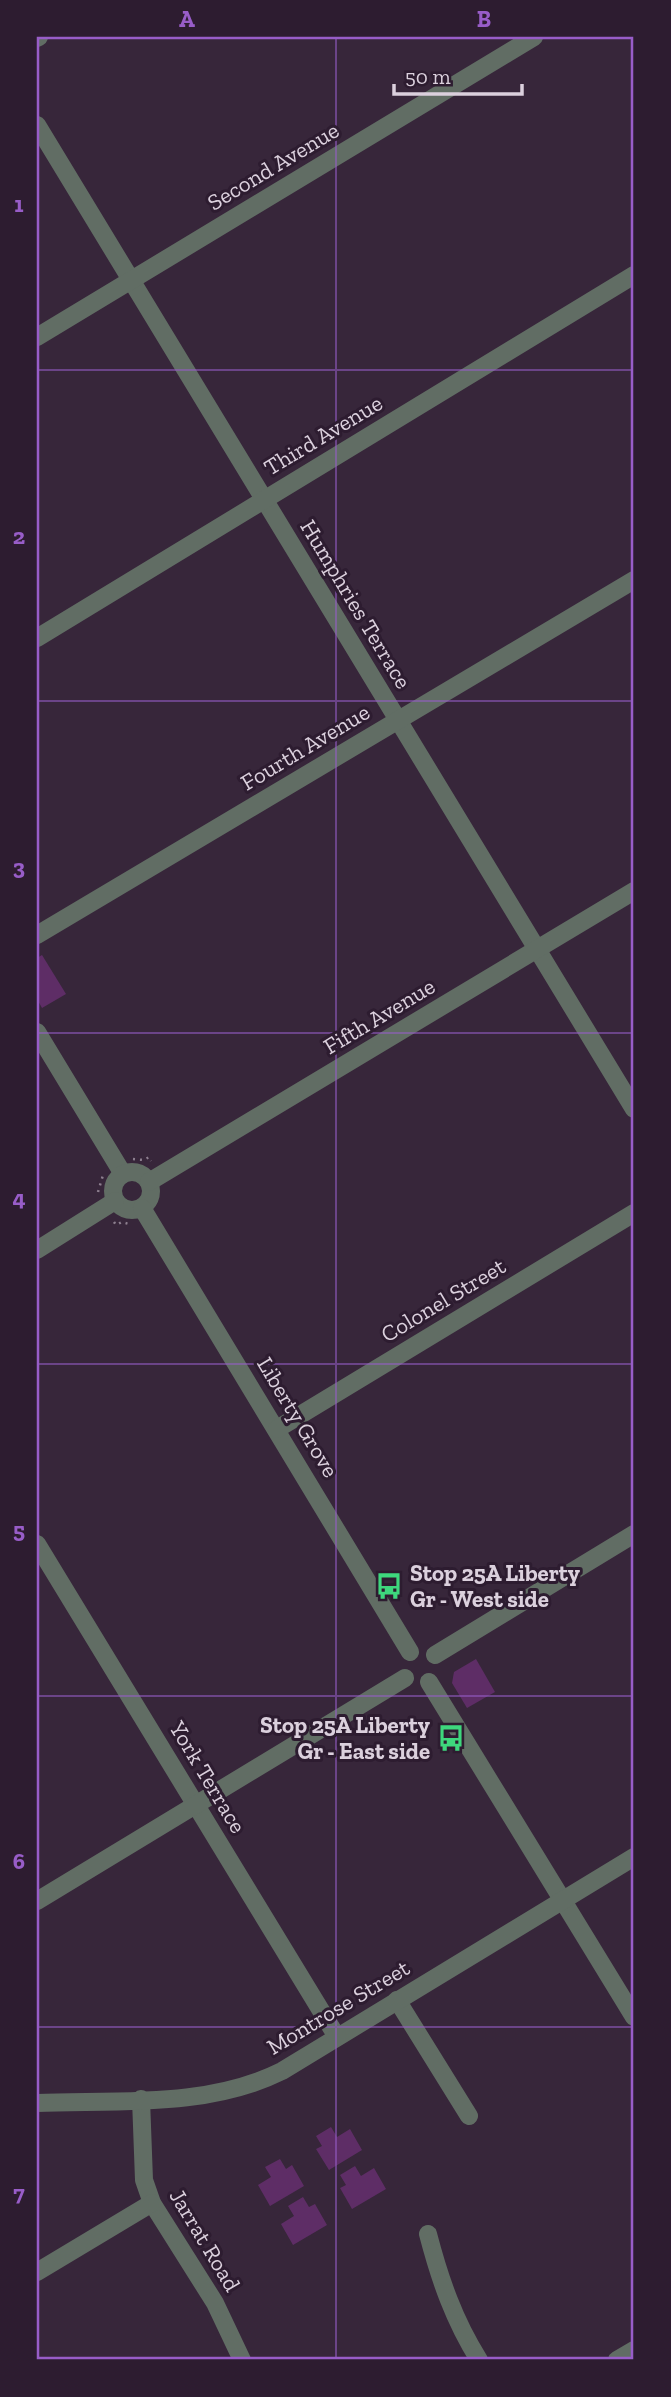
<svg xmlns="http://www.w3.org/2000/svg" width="671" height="2397" viewBox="0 0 671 2397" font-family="'Zilla Slab',serif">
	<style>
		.building { fill: #5e2d66 }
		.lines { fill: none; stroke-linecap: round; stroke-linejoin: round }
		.path { stroke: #8d7f8f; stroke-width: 2.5; stroke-dasharray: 2 5; stroke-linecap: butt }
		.minor { stroke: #616d64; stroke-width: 18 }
		.grid { fill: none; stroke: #985dc8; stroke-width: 2; stroke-opacity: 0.55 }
		.labels { text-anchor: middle; stroke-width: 6; stroke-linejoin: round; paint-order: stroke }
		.street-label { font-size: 23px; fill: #dbd0dd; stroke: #2d1c30 }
		.poi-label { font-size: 23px; font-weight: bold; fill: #dbd0dd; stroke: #2d1c30; text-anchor: start }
		.neatline { fill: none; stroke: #985dc8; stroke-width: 2.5 }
		.grid-label { font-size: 23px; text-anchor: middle; font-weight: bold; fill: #985dc8 }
	</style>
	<rect width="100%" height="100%" fill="#37263a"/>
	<g class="building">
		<path d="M42,955l24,39 -24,14 -5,-9v-41z"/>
		<path d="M476,1659l19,33 -28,16 -15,-25 2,-11z"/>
		<path d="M331,2127l6,10 13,-8 12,21 -33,20 -13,-21 6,-3 -6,-10z"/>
		<path d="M280,2159l6,10 6,-4 12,21 -34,20 -12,-21 13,-8 -6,-10z"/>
		<path d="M355,2166l6,10 13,-8 12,21 -34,20 -12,-21 6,-3 -6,-10z"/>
		<path d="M303,2197l6,10 6,-3 12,21 -34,20 -12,-21 13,-8 -6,-10z"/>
	</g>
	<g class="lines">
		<g class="path">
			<path d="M133,1159l11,1 5,-3 2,4"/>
			<path d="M98,1192l5,-17"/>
			<path d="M114,1222l2,3 6,-3 10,3"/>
		</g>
		<g class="minor">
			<path d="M37,38l2,-1"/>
			<path d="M37,125l597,984"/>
			<path d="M37,337l497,-300"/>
			<path d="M37,638l597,-363"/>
			<path d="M37,935l597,-355"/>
			<path d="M37,1032l86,142"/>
			<circle cx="132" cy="1191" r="19"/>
			<path d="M149,1182l485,-291"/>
			<path d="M142,1208l268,444"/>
			<path d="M37,1250l78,-49"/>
			<path d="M277,1429l357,-216"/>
			<path d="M37,1544l300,493"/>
			<path d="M435,1655l199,-121"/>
			<path d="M429,1682l205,335"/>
			<path d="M37,1901l368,-223"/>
			<path d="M397,2000l72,116"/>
			<path d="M141,2099l3,81 8,23 63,100 27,57"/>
			<path d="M37,2103c81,-3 171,5 245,-32l352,-214"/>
			<path d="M428,2234c12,46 26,86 51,126"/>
			<path d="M37,2272l115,-69"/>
			<path d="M617,2360l17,-10"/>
		</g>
	</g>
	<path class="grid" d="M336,37v2323M37,370h597M37,701h597M37,1033h597M37,1364h597M37,1696h597M37,2027h597"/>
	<defs>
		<symbol id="bus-bare" viewBox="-9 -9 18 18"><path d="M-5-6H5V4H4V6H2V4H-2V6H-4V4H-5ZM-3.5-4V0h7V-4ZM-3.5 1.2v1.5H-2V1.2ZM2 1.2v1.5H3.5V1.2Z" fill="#3ed77d" stroke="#2d1c30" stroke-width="2.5" paint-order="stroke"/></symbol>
	</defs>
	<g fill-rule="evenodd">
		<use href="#bus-bare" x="370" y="1567" width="38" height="38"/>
		<use href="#bus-bare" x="432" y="1719" width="38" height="38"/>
	</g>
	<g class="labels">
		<g class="street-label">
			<text transform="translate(273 166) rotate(-31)" y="8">Second Avenue</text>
			<text transform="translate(323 435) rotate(-31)" y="8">Third Avenue</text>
			<text transform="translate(356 604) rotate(59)" y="8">Humphries Terrace</text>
			<text transform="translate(305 747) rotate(-31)" y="8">Fourth Avenue</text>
			<text transform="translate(379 1016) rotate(-31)" y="8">Fifth Avenue</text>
			<text transform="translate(443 1300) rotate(-31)" y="8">Colonel Street</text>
			<text transform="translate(298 1417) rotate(59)" y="8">Liberty Grove</text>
			<text transform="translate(208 1777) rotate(59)" y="8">York Terrace</text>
			<text transform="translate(338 2007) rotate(-31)" y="8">Montrose Street</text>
			<text transform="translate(205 2240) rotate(59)" y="8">Jarrat Road</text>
		</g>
		<g class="poi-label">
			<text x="410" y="1581">Stop 25A Liberty<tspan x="410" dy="26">Gr - West side</tspan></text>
			<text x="430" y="1733" text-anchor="end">Stop 25A Liberty<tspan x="430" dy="26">Gr - East side</tspan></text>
		</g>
	</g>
	<rect width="671" height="2397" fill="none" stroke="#2d1c30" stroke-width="77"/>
	<path d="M394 84v10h128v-10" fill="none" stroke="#dbd0dd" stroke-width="3.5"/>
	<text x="405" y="84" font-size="21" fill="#dbd0dd" stroke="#2d1c30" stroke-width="5" paint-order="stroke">50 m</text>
	<rect x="38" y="38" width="594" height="2320" class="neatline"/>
	<g class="grid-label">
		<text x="187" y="27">A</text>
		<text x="484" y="27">B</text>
		<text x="19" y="212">1</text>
		<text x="19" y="544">2</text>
		<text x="19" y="875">3</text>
		<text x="19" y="1206">4</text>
		<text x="19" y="1538">5</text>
		<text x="19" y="1869">6</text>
		<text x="19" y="2201">7</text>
	</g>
</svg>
